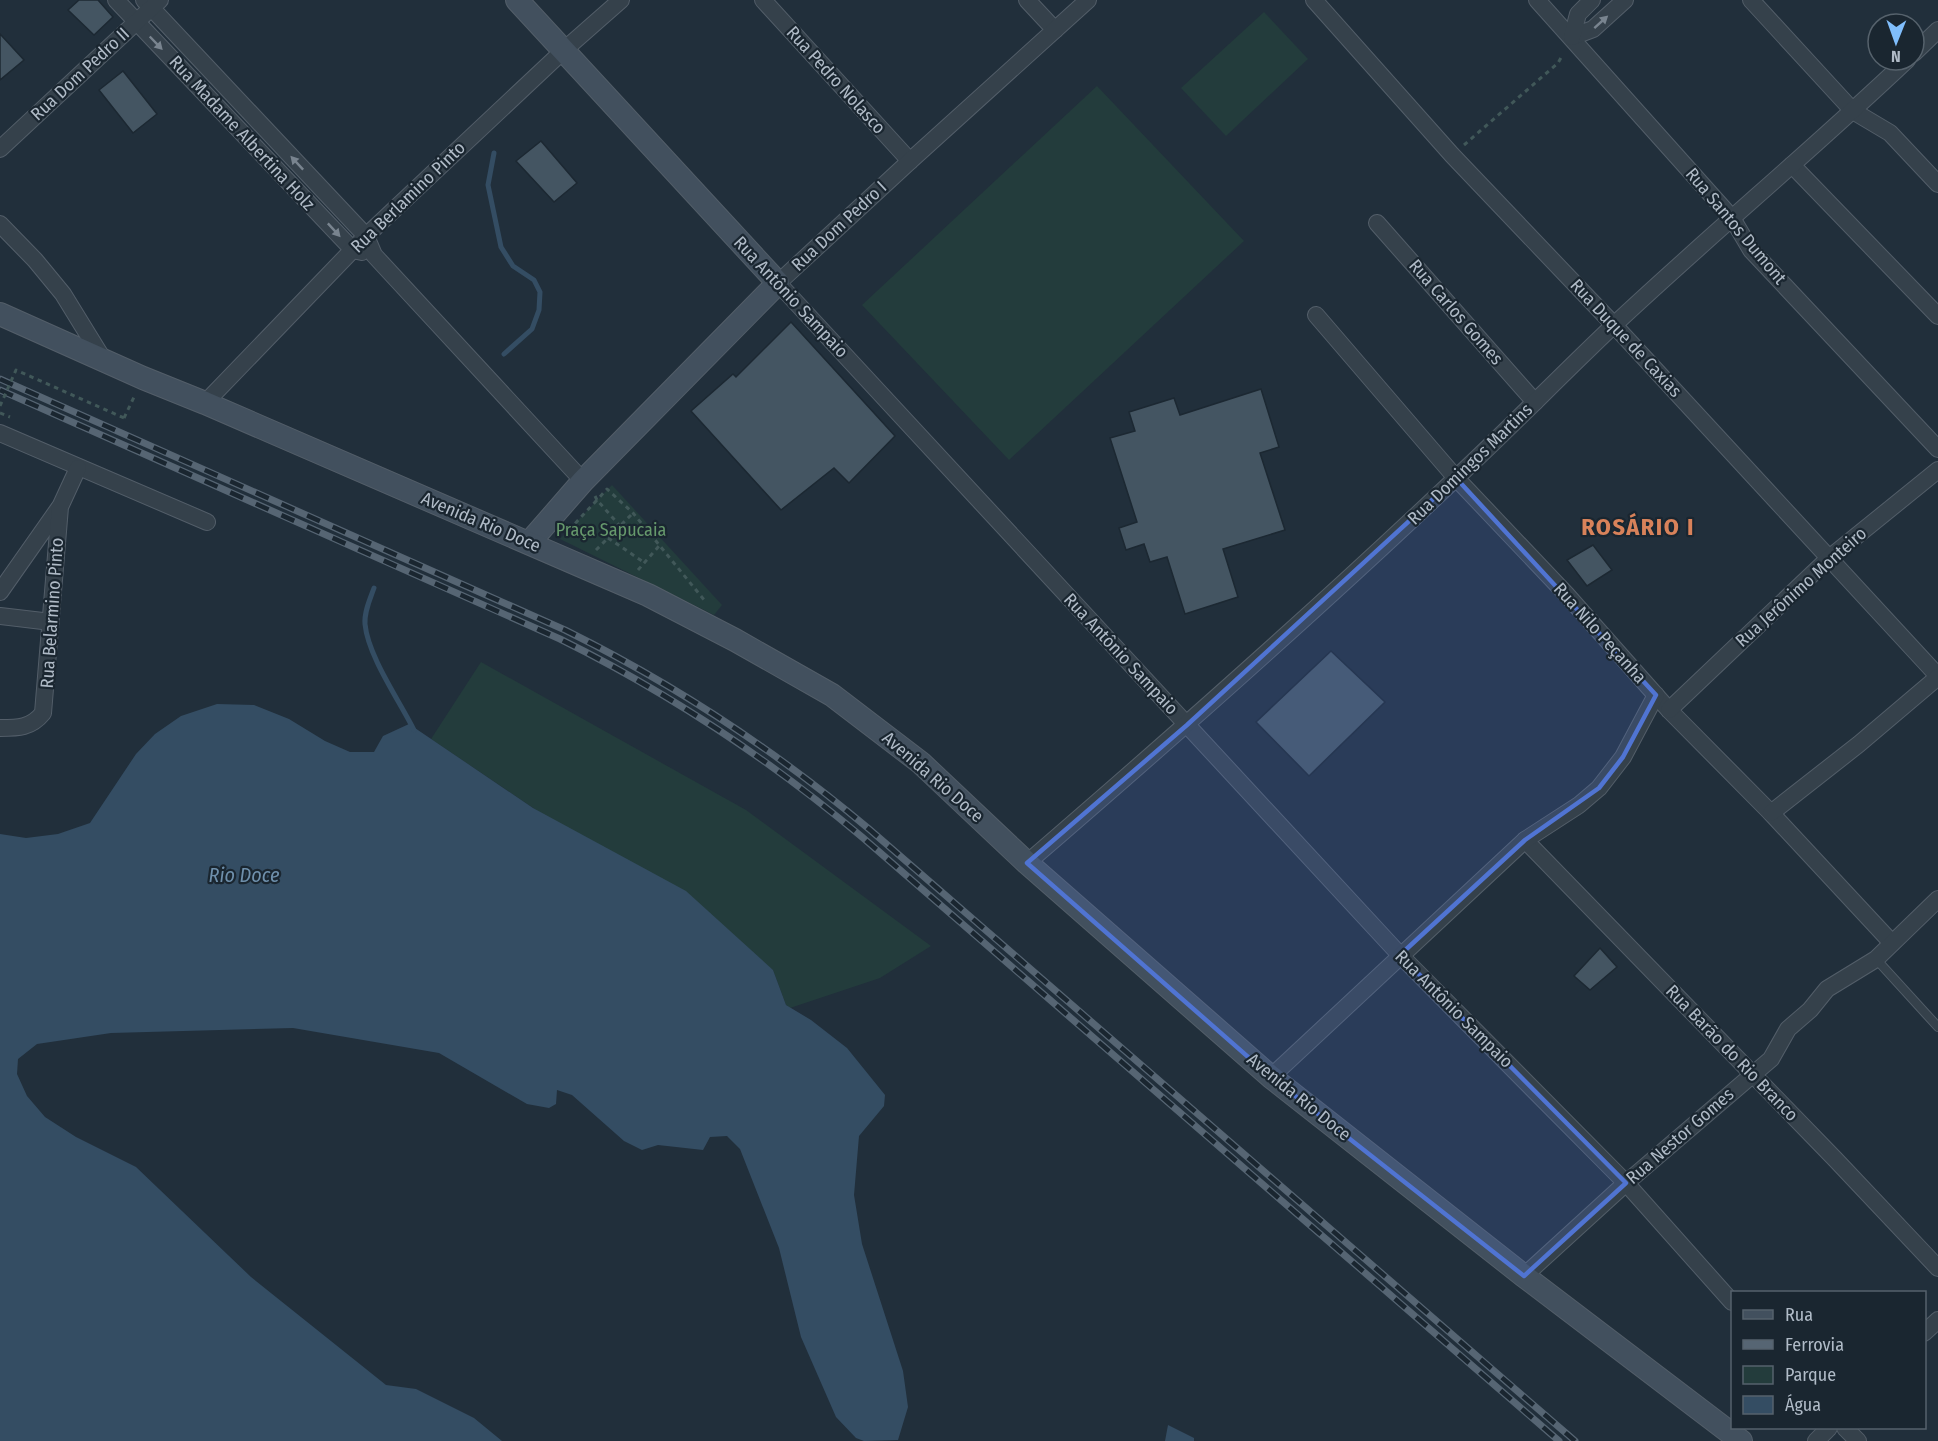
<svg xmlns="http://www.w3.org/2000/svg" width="1938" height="1441" viewBox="0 0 1938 1441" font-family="'Fira Sans Condensed',sans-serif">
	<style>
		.green { fill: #233c3c }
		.water { fill: #344d63 }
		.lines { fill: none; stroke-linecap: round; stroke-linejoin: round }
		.stream { stroke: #344d63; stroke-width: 5 }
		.building { fill: #445562; stroke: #1c2832; stroke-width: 1.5 }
		.lane-casing { stroke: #535e69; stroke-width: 10 }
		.street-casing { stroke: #535e69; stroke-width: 18 }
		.secondary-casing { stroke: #535e69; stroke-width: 24 }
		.path { stroke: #415859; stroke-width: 3; stroke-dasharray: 4.5 4.5; stroke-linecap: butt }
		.lane { stroke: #35414b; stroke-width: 8 }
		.street { stroke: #35414b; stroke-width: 16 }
		.secondary { stroke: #42505e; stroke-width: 22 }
		.rail-casing { stroke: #566573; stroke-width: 7 }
		.rail { stroke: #1a2630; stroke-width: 4.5; stroke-dasharray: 14; stroke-linecap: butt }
		.path-bridge { stroke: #415859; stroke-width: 3; stroke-dasharray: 4.5 4.5; stroke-linecap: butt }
		.oneway { fill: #79848f }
		.marked { fill: #5074d2; fill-opacity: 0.2; stroke: #5074d2; stroke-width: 4.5; stroke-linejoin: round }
		.labels { text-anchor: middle; stroke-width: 4.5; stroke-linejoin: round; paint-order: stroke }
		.street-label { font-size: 18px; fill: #b0bbc7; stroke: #1a2630 }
		.park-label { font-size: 18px; fill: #66996c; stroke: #1a2630 }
		.water-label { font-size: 20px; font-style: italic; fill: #6f90ac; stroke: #1a2630 }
		.district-label { font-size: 24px; font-weight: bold; letter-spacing: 1.5px; fill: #d8825a; stroke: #1a2630 }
	</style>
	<rect width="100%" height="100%" fill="#212f3b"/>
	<g class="green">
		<path d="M1264,12l44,47 -82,77 -45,-48z"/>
		<path d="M1097,86l147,155 -235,219 -147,-155z"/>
		<path d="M612,485l110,120 -8,10 -154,-76z"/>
		<path d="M481,662l265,148 185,136 -51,32 -90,30 -4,-3 -13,-35 -342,-231z"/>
	</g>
	<g class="water">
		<path d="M217,704l37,1 35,14 36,22 25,11h24l9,-16 26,-12 124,84 153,83 87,79 13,35 25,15 36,28 38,47 -1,11 -25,30 -5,59 8,49 41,127 5,36 -10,33 -34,1 -8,-3 -20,-21 -35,-80 -22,-89 -39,-99 -13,-13 -17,1 -7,13 -45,-5 -16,5 -18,-9 -52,-46 -15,-5 -1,14 -7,4 -22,-4 -88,-51 -146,-25 -182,5 -74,11 -19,15 -1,15 10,22 18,21 31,20 60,30 115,110 135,108 30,4 58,29 28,23h-502v-607l26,4 32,-4 32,-11 46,-69 19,-20 26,-18z"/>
		<path d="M1168,1425l26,13v3h-29z"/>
	</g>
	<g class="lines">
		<g class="stream">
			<path d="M494,153l-6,32 13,62 12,19 21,14 6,12 -1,18 -7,19 -28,25"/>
			<path d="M374,588c-4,11 -10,24 -9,36 3,32 34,76 49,106"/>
		</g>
	</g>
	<g class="building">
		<path d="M79,0h19l15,17 -19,18 -26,-25z"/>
		<path d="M0,34l24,26 -24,20z"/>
		<path d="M123,71l34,43 -24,19 -34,-43z"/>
		<path d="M541,141l36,42 -23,19 -38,-41z"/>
		<path d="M791,322l104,114 -46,47 -15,-15 -53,42 -90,-99 42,-37 3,3z"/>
		<path d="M1261,389l18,58 -19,6 25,77 -62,19 15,48 -53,17 -18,-57 -17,5 -6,-18 -18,6 -7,-22 18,-6 -27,-84 25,-7 -6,-19 45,-14 6,17z"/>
		<path d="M1593,545l19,25 -25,16 -20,-26z"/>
		<path d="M1331,651l54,51 -76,74 -53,-54z"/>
		<path d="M1600,948l17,19 -27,23 -16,-14z"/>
	</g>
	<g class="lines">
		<defs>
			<path id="lane" d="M1876,959l62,68"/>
			<g id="street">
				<path d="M116,0l237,250 9,2"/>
				<path d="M144,0l222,236 8,19 209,226"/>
				<path d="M763,0l147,161"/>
				<path d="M1027,0l28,30"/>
				<path d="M1088,0l-178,161 -132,122 622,672 226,228 106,119"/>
				<path d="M1314,0l138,155 162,170 324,351"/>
				<path d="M1537,0l195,218 19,32 187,199"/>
				<path d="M1751,0l102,111 37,22 48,51"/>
				<path d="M1572,37l21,-8 32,-29"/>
				<path d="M1572,37l6,-23 14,-14"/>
				<path d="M1914,53l24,-23"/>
				<path d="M0,149l160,-149"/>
				<path d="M1792,165l146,151"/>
				<path d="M1377,223l158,179"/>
				<path d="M0,224l35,36 28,34 40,65"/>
				<path d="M1316,315l140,163 111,117 102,115 102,103 121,130"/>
				<path d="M205,403l161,-167 197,-185 58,-51"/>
				<path d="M0,433l207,89"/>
				<path d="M0,592l59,-84"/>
				<path d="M0,616l51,6"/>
				<path d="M1669,710l159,-151 110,-89"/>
				<path d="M0,728c18,0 31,0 43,-15l17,-206 18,-39"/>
				<path d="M1771,813l88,-69 79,-67"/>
				<path d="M1525,840l310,319 103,109"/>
				<path d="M1027,863c145,-125 289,-252 428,-384 54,-50 105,-103 159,-154 96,-90 197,-174 293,-265"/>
				<path d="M1271,1077l254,-237 54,-35 20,-17 24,-31 33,-62"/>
				<path d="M1524,1276l102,-93 145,-124 17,-30 22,-19 17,-21 49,-30 62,-60"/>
				<path d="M1924,1333l14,-13"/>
				<path d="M1845,1428l13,13"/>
				<path d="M1816,1441l13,-13"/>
			</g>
			<g id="secondary">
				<path d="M517,0l261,283 -195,198 -54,62"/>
				<path d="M0,314l143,64 62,25 443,192 87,45 97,55 89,68 106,100 244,214 253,199 217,165"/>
			</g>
		</defs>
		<use href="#lane" class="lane-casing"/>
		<use href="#street" class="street-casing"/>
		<use href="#secondary" class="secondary-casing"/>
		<g class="path">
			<path d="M1464,145l94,-82 5,-9"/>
			<path d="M0,413l10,4"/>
			<path d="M124,418l11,-23"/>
			<path d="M595,496l2,4 10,-11 26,24 72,88"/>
			<path d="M569,530l28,-30 23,26"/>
			<path d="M608,538l37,25"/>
			<path d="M596,550l37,-37"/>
			<path d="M638,570l21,-24"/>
		</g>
		<use href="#lane" class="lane"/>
		<use href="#street" class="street"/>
		<use href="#secondary" class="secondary"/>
		<defs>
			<g id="rail">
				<path d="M0,379l565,251c109,54 210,120 304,199l706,612"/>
				<path d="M0,390l560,249c109,54 209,120 302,198l697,604"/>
			</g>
		</defs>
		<use href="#rail" class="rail-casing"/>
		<use href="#rail" class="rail"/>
		<path class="path-bridge" d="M0,406l16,-36 108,48"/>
	</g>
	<defs><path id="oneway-solid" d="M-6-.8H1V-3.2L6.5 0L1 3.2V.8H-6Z" transform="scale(1.5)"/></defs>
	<g class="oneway">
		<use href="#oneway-solid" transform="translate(1601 22) rotate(-42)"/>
		<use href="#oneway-solid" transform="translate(156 43) rotate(46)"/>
		<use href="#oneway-solid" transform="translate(297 163) rotate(-133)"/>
		<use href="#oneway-solid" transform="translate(334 230) rotate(47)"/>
	</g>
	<path class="marked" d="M1456,478l200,217 -33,62 -24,31 -74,52 -125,115 226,228 -102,93 -253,-199 -244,-214 160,-138z"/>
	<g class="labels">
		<g class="street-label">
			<text transform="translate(80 74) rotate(-43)" y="6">Rua Dom Pedro II</text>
			<text transform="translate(836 80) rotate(48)" y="6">Rua Pedro Nolasco</text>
			<text transform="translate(242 133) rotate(47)" y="6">Rua Madame Albertina Holz</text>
			<text transform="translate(408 197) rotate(-44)" y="6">Rua Berlamino Pinto</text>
			<text transform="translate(839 226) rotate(-43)" y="6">Rua Dom Pedro I</text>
			<text transform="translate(1736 226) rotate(50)" y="6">Rua Santos Dumont</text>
			<text transform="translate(791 297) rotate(47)" y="6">Rua Antônio Sampaio</text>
			<text transform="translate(1456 312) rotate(49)" y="6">Rua Carlos Gomes</text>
			<text transform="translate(1626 338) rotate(47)" y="6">Rua Duque de Caxias</text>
			<text transform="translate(1470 464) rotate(-44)" y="6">Rua Domingos Martins</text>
			<text transform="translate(481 522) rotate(23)" y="6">Avenida Rio Doce</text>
			<text transform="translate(1801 587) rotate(-42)" y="6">Rua Jerônimo Monteiro</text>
			<text transform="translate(52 613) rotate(-86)" y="6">Rua Belarmino Pinto</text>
			<text transform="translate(1600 633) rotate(48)" y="6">Rua Nilo Peçanha</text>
			<text transform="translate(1121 654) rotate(47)" y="6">Rua Antônio Sampaio</text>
			<text transform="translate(933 777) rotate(41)" y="6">Avenida Rio Doce</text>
			<text transform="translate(1454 1009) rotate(45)" y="6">Rua Antônio Sampaio</text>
			<text transform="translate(1732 1053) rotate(46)" y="6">Rua Barão do Rio Branco</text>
			<text transform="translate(1299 1097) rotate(39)" y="6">Avenida Rio Doce</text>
			<text transform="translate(1680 1136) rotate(-41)" y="6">Rua Nestor Gomes</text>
		</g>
		<g class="park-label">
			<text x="611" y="536">Praça Sapucaia</text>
		</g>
		<g class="water-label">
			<text x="244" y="882">Rio Doce</text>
		</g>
		<g class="district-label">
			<text x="1638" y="535">ROSÁRIO I</text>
		</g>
	</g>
	<rect x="1731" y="1291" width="195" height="138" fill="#1a2630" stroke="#56626c" stroke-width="1.5"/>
	<rect x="1743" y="1310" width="30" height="9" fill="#42505e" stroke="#56626c" stroke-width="1.5"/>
	<text x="1785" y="1321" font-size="18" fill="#b0bbc7">Rua</text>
	<rect x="1743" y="1340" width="30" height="9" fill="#566573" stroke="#56626c" stroke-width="1.5"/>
	<text x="1785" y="1351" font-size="18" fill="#b0bbc7">Ferrovia</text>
	<rect x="1743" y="1366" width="30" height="18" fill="#233c3c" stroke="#56626c" stroke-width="1.5"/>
	<text x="1785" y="1381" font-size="18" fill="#b0bbc7">Parque</text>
	<rect x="1743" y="1396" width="30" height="18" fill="#344d63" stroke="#56626c" stroke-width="1.5"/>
	<text x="1785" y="1411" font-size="18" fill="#b0bbc7">Água</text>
	<g transform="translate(1896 42) rotate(181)"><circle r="28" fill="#1a2630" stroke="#56626c" stroke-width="1.5"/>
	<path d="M0-4.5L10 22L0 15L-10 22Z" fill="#80befc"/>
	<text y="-9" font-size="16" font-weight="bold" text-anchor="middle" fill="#b0bbc7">N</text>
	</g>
</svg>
